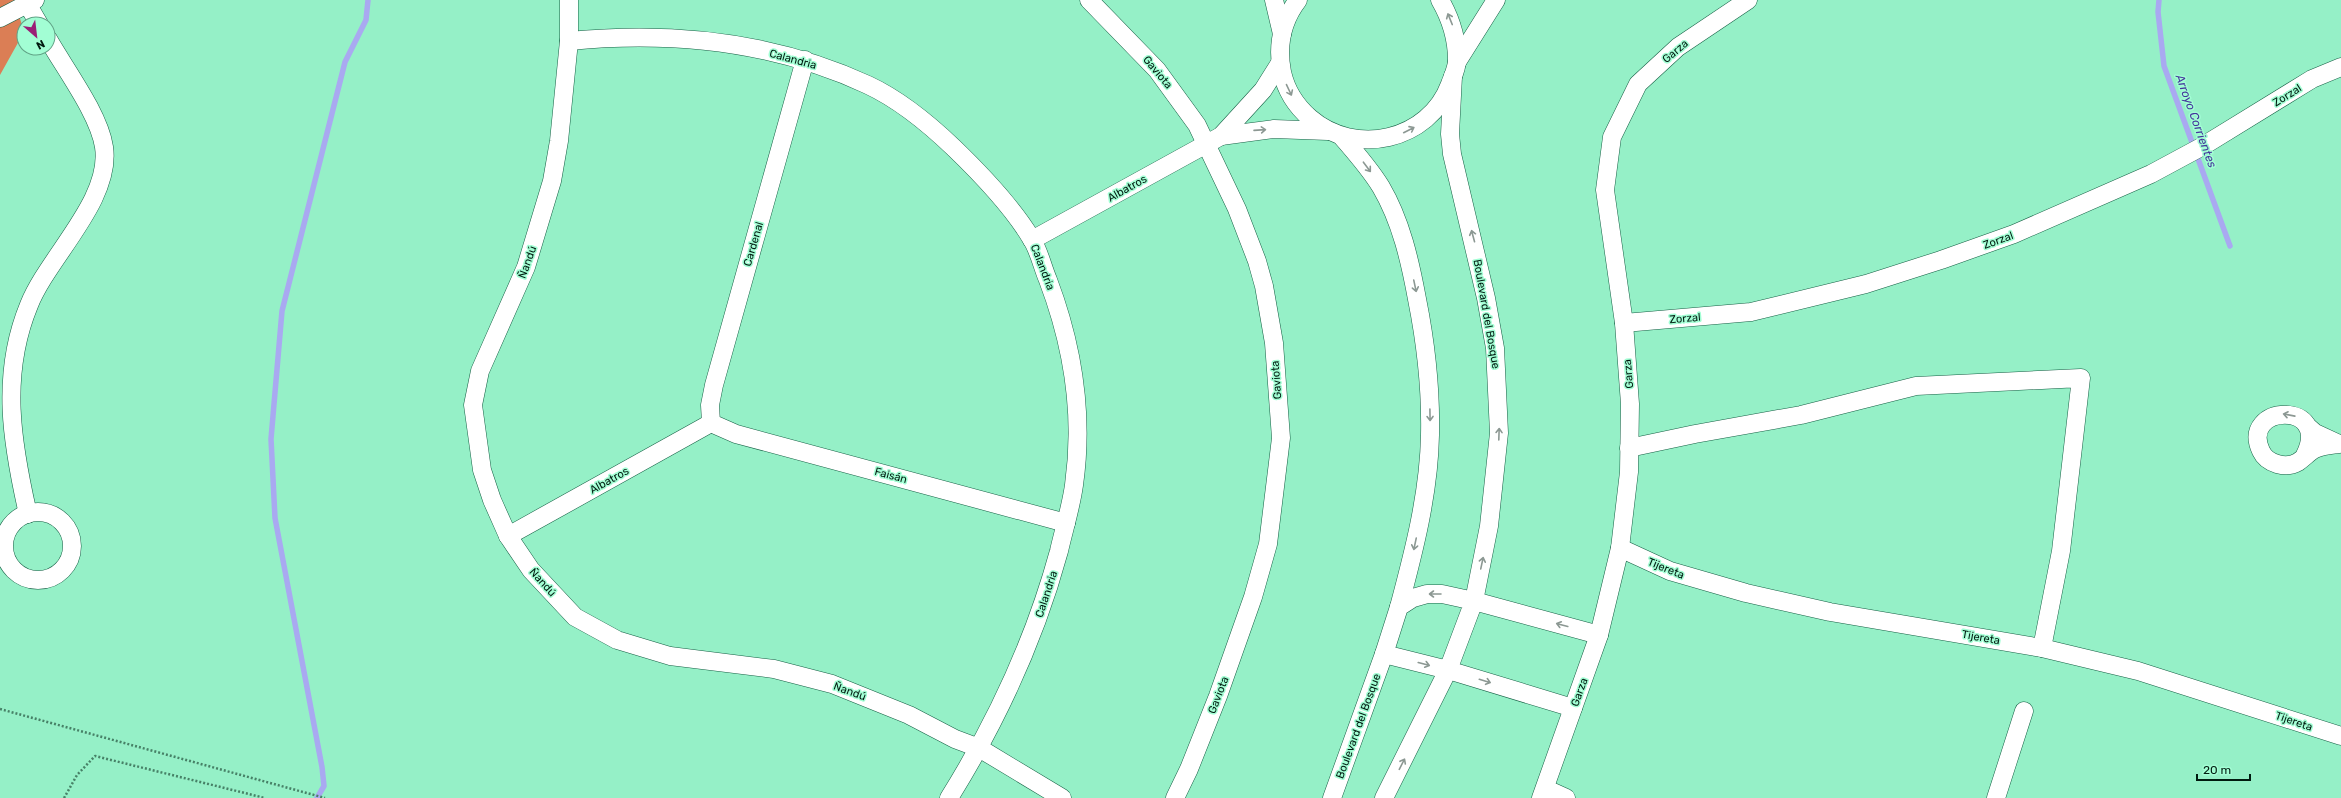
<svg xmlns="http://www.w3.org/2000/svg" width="2341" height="798" viewBox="0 0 2341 798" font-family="Rubik,sans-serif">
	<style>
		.forest { fill: #db7e55 }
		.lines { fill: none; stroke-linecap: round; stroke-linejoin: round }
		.stream { stroke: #a9a9f1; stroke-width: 5.5 }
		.street-casing { stroke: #166045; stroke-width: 19 }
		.path { stroke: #478167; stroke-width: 2.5; stroke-dasharray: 2 2; stroke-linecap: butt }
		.street { stroke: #fff; stroke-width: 18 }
		.oneway { stroke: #8c9893 }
		.labels { text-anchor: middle; stroke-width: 3; stroke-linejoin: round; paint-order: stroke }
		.street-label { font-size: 11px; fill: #001b10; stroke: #a2fed4 }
		.water-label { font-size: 12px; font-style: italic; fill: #44359b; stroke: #a2fed4 }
	</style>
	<rect width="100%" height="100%" fill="#95f0c7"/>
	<path class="forest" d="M0,0h19l-3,5 8,27 -24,43z"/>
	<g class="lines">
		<g class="stream">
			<path d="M2159,0l-1,12 6,54 66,180"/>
			<path d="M317,798l7,-12 -2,-19 -47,-249 -4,-79 11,-128 63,-249 21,-42 2,-20"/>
		</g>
		<defs>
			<g id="street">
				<path d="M25,0l14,24"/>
				<path d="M569,0v41l-10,100 -7,40 -26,86 -46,104 -7,34 9,65 10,30 16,36 23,34 44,47 42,23 53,16 104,13 58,15 77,31 46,24 24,9 83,50"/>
				<path d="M1089,0l68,70 40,55 40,84 20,52 7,25 10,57 7,95 -13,106 -15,53 -35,99 -29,73 -14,29"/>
				<path d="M1274,0l8,34"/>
				<path d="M1298,0c-16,21 -21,46 -16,72 4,18 14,34 28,46 45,39 119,23 140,-34 3,-8 7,-16 7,-24 0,-22 -6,-41 -17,-60"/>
				<path d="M0,18l35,-18"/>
				<path d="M569,41c103,-10 204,0 299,44 32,15 61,39 86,63 28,27 57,57 77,90 8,12 11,28 17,42 25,66 36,134 26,205 -3,22 -10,44 -15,66 -24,88 -62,170 -110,247"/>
				<path d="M805,60l-91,325 -4,20 1,18 25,11 330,89"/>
				<path d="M1457,62l39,-62"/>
				<path d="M1453,76l-3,58 2,20 34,144 9,50 4,85 -10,93 -15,75 -26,69 -64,-16 15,-47 14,-9 14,-4h15l32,7 125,34"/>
				<path d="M1221,136l53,-7 54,2"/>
				<path d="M1342,137c14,16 28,32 39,50 20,34 29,74 36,112 9,45 14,90 13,136 -1,58 -16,116 -31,172"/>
				<path d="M1032,240l189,-104 42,-46 17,-27"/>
				<path d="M1624,323l127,-11 115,-28 75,-24 73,-26 137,-60 52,-28 109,-67 29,-12"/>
				<path d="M1629,448l66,-14 106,-19 115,-29 165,-8 -20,173 -19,97"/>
				<path d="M2305,455c27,-55 -66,-51 -44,-4 6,13 25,18 37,11 6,-4 11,-10 17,-13 8,-4 16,-4 24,-5l-24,-11 -8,-7"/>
				<circle cx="38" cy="546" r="34"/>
				<path d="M28,514c-16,-70 -28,-139 1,-209 19,-48 83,-105 75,-158 -5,-33 -39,-78 -56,-108"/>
				<path d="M508,536l203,-113"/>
				<path d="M1620,548l50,23 76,22 84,19 212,36 96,23 203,65"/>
				<path d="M1546,789l20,9"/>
				<path d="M1332,798l52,-144"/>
				<path d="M1384,798l64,-128 125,38"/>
				<path d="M1541,798l58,-163 21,-87 9,-76 1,-68 -6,-81 -19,-133 7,-53 26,-53 40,-37 70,-47"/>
				<path d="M1996,798l28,-87"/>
			</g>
		</defs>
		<use href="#street" class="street-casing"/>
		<g class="path">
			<path d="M0,709l325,89"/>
			<path d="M64,798l13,-23 18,-19 170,42"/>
		</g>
		<use href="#street" class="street"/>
	</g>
	<defs><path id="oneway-shaft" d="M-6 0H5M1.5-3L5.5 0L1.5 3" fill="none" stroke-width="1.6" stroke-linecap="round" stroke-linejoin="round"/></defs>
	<g class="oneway">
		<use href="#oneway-shaft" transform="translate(1450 19) rotate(-112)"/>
		<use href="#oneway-shaft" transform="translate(1289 90) rotate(65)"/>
		<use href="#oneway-shaft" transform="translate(1260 130) rotate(-4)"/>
		<use href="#oneway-shaft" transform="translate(1409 130) rotate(-27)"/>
		<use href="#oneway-shaft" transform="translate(1367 167) rotate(53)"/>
		<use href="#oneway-shaft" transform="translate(1473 236) rotate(-105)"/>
		<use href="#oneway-shaft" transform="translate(1415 286) rotate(78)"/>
		<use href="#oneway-shaft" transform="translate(1430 415) rotate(89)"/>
		<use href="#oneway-shaft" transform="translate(2289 415) rotate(-169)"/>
		<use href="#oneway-shaft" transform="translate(1499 434) rotate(-88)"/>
		<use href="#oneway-shaft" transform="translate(1415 544) rotate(102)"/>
		<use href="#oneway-shaft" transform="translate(1482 563) rotate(-78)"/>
		<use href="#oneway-shaft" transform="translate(1435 594) rotate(-180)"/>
		<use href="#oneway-shaft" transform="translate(1562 625) rotate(-165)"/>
		<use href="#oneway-shaft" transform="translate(1424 664) rotate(15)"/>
		<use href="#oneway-shaft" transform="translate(1485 681) rotate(17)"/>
		<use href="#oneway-shaft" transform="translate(1402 764) rotate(-63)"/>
	</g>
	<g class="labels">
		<g class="street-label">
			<text transform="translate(1675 51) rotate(-40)" y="4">Garza</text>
			<text transform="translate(793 59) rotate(15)" y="4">Calandria</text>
			<text transform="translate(1158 72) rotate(50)" y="4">Gaviota</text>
			<text transform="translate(2287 95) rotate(-32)" y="4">Zorzal</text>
			<text transform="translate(1127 188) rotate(-29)" y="4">Albatros</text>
			<text transform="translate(1998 240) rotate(-20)" y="4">Zorzal</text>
			<text transform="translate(753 244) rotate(-74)" y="4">Cardenal</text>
			<text transform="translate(527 262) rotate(-70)" y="4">Ñandú</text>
			<text transform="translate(1043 267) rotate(69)" y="4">Calandria</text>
			<text transform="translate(1487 314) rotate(80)" y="4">Boulevard del Bosque</text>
			<text transform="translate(1685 318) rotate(-5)" y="4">Zorzal</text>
			<text transform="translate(1628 374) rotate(-95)" y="4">Garza</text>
			<text transform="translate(1276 380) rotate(-94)" y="4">Gaviota</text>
			<text transform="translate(891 475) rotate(15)" y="4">Faisán</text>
			<text transform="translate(609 480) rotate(-29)" y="4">Albatros</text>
			<text transform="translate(1666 568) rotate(22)" y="4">Tijereta</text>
			<text transform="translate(543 582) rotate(48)" y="4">Ñandú</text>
			<text transform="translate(1046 594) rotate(-72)" y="4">Calandria</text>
			<text transform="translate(1981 637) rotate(10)" y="4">Tijereta</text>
			<text transform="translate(850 691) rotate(20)" y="4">Ñandú</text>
			<text transform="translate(1579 692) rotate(-70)" y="4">Garza</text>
			<text transform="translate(1218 695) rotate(-69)" y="4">Gaviota</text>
			<text transform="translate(2294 721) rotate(19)" y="4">Tijereta</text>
			<text transform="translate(1358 726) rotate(-70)" y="4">Boulevard del Bosque</text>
		</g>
		<g class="water-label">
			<text transform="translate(2196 121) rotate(70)" y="4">Arroyo Corrientes</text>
		</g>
	</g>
	<g transform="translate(36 36) rotate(152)"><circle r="19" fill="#a2fed4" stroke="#61a386"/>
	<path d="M0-3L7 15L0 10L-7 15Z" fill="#9b1f76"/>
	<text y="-6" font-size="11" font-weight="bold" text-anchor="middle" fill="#001b10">N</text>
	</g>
	<path d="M2197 774v6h53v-6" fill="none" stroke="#001b10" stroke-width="2"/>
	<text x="2203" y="774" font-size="12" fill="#001b10" stroke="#a2fed4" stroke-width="3" paint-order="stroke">20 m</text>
</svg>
